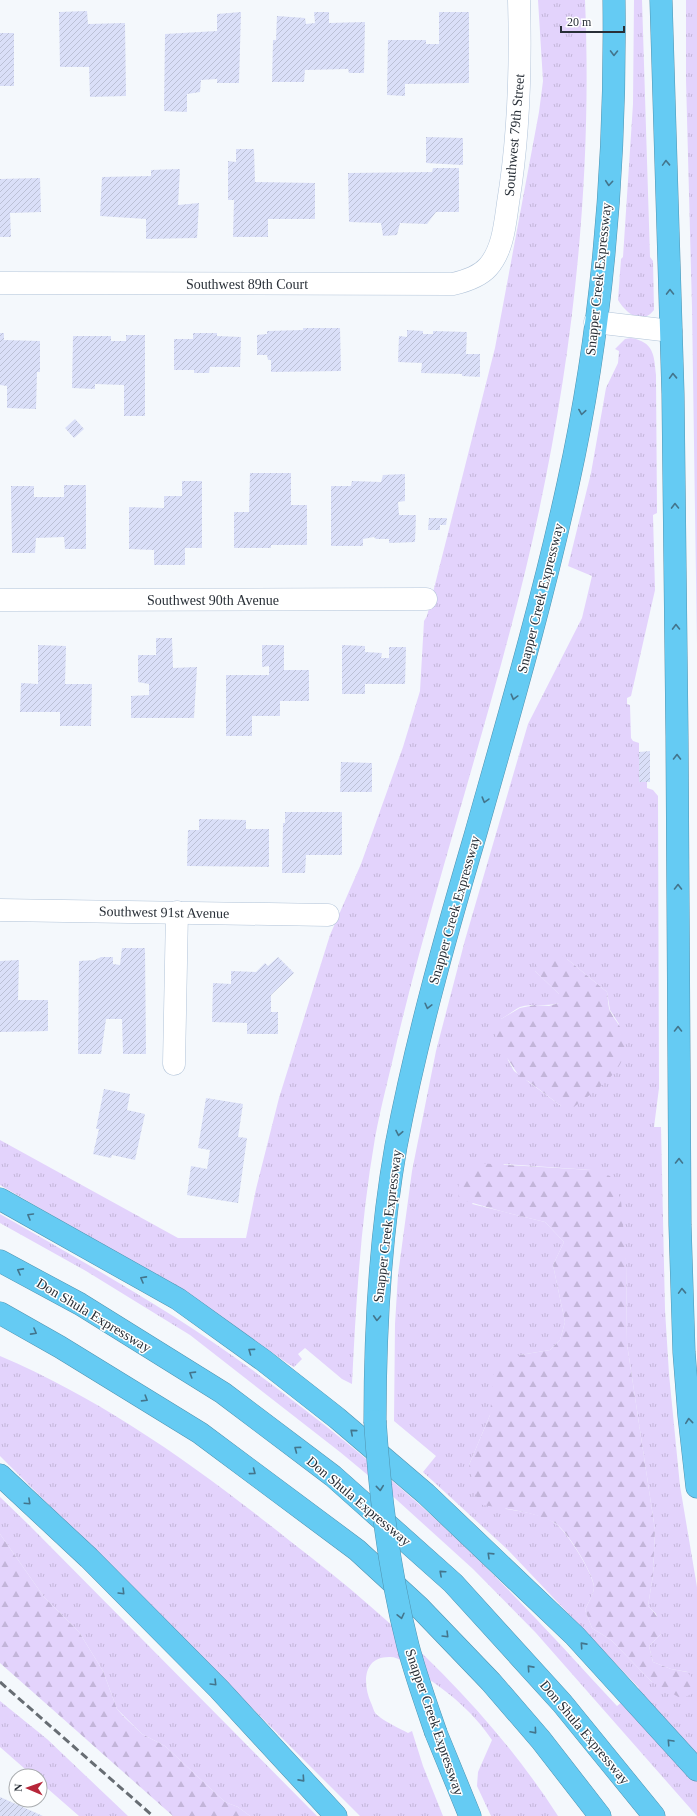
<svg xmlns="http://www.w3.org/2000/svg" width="697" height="1816" viewBox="0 0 697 1816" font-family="'Times New Roman',serif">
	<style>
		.grass { fill: url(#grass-tufts); fill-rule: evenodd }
		.forest { fill: url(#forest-firs) }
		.building { fill: url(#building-hatch) }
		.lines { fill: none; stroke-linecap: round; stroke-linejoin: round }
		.minor-casing { stroke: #b2c4d9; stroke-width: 23 }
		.highway-casing { stroke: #5094b1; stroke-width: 23 }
		.minor { stroke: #fff; stroke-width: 22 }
		.highway { stroke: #65cbf3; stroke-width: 22 }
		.rail { stroke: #676d73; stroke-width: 3; stroke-dasharray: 8 4; stroke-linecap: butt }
		.highway-bridge-casing { stroke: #5094b1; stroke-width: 23; stroke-linecap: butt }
		.highway-bridge { stroke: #65cbf3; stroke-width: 22 }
		.oneway { stroke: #43758c }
		.labels { text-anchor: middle; stroke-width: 3; stroke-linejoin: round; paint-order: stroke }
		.street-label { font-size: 14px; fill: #282f37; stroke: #fff }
	</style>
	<defs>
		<pattern id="grass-tufts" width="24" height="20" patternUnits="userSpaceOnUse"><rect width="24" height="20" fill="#e3d3fc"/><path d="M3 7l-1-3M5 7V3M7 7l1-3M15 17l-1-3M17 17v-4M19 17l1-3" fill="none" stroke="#c3b5d9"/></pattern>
		<pattern id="forest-firs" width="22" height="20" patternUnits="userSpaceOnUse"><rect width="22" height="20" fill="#e3d3fc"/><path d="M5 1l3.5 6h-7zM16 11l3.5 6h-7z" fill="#c3b5d9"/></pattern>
		<pattern id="building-hatch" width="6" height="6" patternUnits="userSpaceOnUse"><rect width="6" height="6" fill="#dadff8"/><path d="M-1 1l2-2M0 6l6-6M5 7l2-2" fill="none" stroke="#bbc0d5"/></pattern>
	</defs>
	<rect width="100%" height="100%" fill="#f4f8fc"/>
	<g class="grass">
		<path d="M538,0h47c9,212 -20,426 -75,631 -36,137 -80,272 -113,410 -7,32 -16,64 -22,97 -14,81 -19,163 -23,246l-10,-5 -37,-31 -7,6 4,5 -8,8 -7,-4 -98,-68 -189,-110v-45l178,98h68l10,-49 23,-91 51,-163 31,-71 42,-117 17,-56 4,-70 3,-5 68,-268 44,-236 4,-31z"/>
		<path d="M634,0h8l8,257 3,4 1,49c-13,16 -28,3 -36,-10l3,-41 2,-2 10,-153z"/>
		<path d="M686,0h11v645l-5,-337 -6,-228z"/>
		<path d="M631,338c23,4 23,17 25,37l1,138 -4,2 2,75 -24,106 -4,2v6l3,1 1,33 2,3 6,2v39h8v6l6,2 5,6 1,292 -5,39h7l4,183 4,64 11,112 17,101v229l-161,-183 -63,-64 -86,-78 -47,-39 -150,-117 -104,-64 -86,-48v-9c85,49 172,97 251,155 73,54 144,111 209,173 55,52 106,109 157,164l22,-18 -132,-139 -84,-77 13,-16 -42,-35 1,-97 3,-49 14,-104 24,-120 29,-111 63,-216 54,-106 10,-42 -24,-10 23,-93 15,-85 12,-25 1,-12 -4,-2 10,-10zM567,959l40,33 3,18 9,14 -58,82 -47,-35 -6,-11 -7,-41c6,-3 13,-9 19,-12 13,-4 26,0 39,-4v-9l-24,-23zM504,1164l87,6 35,90 1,84 28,186 -2,45 -5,31 8,8 5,20 -12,12 4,16 18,7 17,3 -36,10 -41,-42 -19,-12 -7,-18c3,-7 9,-16 9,-23 -1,-14 -27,-55 -38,-63 -11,-9 -36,-13 -50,-15l-37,-44 21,-50 30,-60 30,-5 10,-10 5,-18 -12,-57 11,-23 -19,-20 -73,-18z"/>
		<path d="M0,1356c106,45 200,113 290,185 27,21 54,42 80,65 70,60 138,132 188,210h-67l-14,-30 1,-14 14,-32c-21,-31 -48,-52 -79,-71 -7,-5 -15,-13 -24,-12 -27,0 -26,28 -18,46 2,4 3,9 5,11 7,7 23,14 32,19l4,-2 11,35 20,50h-83l-360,-360z"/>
		<path d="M0,1497l30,29 287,290h-67l-12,-9 -13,-5 -60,-56 -23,-12 -25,-25 -14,-38 -24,-39 -35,-35 -44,-63z"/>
		<path d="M0,1701l47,38 81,77h-49l-39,-34v-6h-7l-33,-29z"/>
	</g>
	<g class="forest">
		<path d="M557,954l10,5 40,33c1,6 1,14 3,19 5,10 14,18 15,30 4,30 -32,51 -51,66l-13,-1 -33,-25 -7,-2 -25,-38 -1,-14 6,-8 19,-11 15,-3 14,1 10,-3v-9l-24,-23 2,-9z"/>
		<path d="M476,1163l115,7 19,6 11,24 5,60 1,84 28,186 -2,45 -5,31c9,9 13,15 13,28l-12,12 4,16 18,7 16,3 5,6 -1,16 -9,5 -30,-17 -41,-42 -19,-12 -7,-18c3,-7 9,-16 9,-23 0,-13 -28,-58 -39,-64 -24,-13 -52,-14 -77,-19l-9,-39 21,-50 4,-46 26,-14 30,-5 10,-10 5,-18 -12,-57 11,-23 -19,-20 -41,-10 -45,-13c-3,-19 3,-25 17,-36z"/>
		<path d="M0,1534l44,63 35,35 24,39 14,38 6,7 19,18 23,12 60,56 13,5 12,9h-77l-173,-153z"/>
	</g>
	<g class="building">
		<path d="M87,11l1,13 37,-1 1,73 -36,1 -1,-30h-29l-1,-55z"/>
		<path d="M241,12l-2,71h-22v-4l-16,1 -1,12 -13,2v18l-23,-1 1,-77 52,-3v-17z"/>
		<path d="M314,12h15v11l36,-1 -1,51h-15l-1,-4 -43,1 -1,12h-32l1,-42h3l1,-24 28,2 1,6 9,-1z"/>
		<path d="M439,12h30v71l-64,1v12l-18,-1 1,-55h38v4h13z"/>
		<rect x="0" y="33" width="14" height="53"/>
		<path d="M426,137l37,1v27l-37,-2z"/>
		<path d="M236,149h18l1,33 60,1v36h-47v18h-35l1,-37h-6v-39l8,1z"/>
		<path d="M433,168h26v44h-23l-9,12 -27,-1 -3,12 -14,1 -2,-13 -32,-1 -1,-49 84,-1z"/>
		<path d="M180,169l-2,36 21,-2 -2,35 -51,1v-20l-46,-3 2,-39 49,-1v-6z"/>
		<path d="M40,178l1,34 -31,1 1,24h-11v-58z"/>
		<path d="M303,328h37l1,43 -70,1v-12h-3l-1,-5h-10v-20l10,-1v-3l36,-1z"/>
		<path d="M407,330l16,1v3h10v-3l34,1 -1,22h14v23l-18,-1v-2l-41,-1 1,-10 -24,-1 1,-26 8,1z"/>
		<path d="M0,333h4v7l36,1v31h-3l-1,37 -29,-1v-22l-7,-1z"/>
		<path d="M193,333h24v3l24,1 -1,30h-30l-1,6h-15v-3h-20v-31h19z"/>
		<path d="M126,335h19v81h-21v-31l-29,-1v5l-23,-1 1,-52h38v5h15z"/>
		<path d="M75,419l9,10 -10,9 -9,-10z"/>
		<path d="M250,473h41v32h16v40h-36v3h-37v-36h15z"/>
		<path d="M405,474v27l-7,1 1,13h17l-1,27 -26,1v-4h-13l-2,-2 -11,2v7h-32v-60h20l1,-5 29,1 2,-7z"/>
		<path d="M182,481h20v67h-17v17h-31v-15l-25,-1v-42l35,1v-12h18z"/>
		<path d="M64,485h22v64h-21l-1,-12 -28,1 -1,15h-23l-1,-67h23v11h30z"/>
		<path d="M429,518h18l-1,7h-6v5h-12z"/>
		<path d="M156,638h16l1,30 24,-1 -3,51h-63v-22l18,-1v-11l-11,-2v-27h18z"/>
		<path d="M38,645l28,1 -1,38h27l-1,42h-31v-14h-40l1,-29 17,1z"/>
		<path d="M262,645h22v25h25v31h-29v15h-28v20h-26v-61h43v-9l-7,1z"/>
		<path d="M342,645l23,1v6l17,1 -1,5h8v-11h17l-1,37h-40v10h-23z"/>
		<path d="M650,751v31h-11v-30z"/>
		<path d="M341,762l31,1v29h-32z"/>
		<path d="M285,812h57v43h-36l-1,18h-23l1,-50h2z"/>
		<path d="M199,819l47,1v9h23v38l-82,-1 1,-36h11z"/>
		<path d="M122,948h23l1,106h-23l-1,-35h-16l-5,35h-23l1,-93 16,-1 6,-3h12v7l7,1z"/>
		<path d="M278,957l16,16 -23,22v17h7v22h-31v-11l-35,-1 1,-39 18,1v-13l25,1 9,-9 3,3z"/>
		<path d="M19,960l-1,40h30v31l-48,1v-71z"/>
		<path d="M104,1089l26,5 -3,16 18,4 -10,46 -23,-5 -1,3 -18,-4 6,-25h-3z"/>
		<path d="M206,1098l37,6 -5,33 9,1 -9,65 -51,-8 4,-29 16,3 3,-19 -12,-2z"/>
		<path d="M0,1797l43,19h-43z"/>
	</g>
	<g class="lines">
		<defs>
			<g id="minor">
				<path d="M0,283l453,1c13,-3 27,-8 35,-17 15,-17 17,-43 20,-64 11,-67 13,-135 11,-203"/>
				<path d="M595,322l76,9"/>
				<path d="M0,600l426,-1"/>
				<path d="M0,910l328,5"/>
				<path d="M174,1064l3,-152"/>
			</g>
			<g id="highway">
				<path d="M661,0l12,394 4,342 3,489 4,127 5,64 8,71"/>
				<path d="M0,1199l178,100 85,61 74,58 89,76 149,142 122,134"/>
				<path d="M0,1261l80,43 143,89 110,83 120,107 109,120 92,113"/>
				<path d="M0,1313l60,34 140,86 157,117 62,57 72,75 50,58 59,76"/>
				<path d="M375,1421c0,-93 5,-184 21,-275 20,-105 49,-208 79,-310 33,-117 67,-233 93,-352 35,-158 48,-323 46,-484"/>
				<path d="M0,1475l89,83 130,131 117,127"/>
				<path d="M436,1733l34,83"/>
			</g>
		</defs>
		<use href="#minor" class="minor-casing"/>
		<use href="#highway" class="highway-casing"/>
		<use href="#minor" class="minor"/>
		<use href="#highway" class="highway"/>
		<path class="rail" d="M0,1682l153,134"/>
		<defs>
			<path id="highway-bridge" d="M375,1421c5,76 14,151 33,225 8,30 18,58 28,87"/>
		</defs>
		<use href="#highway-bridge" class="highway-bridge-casing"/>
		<use href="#highway-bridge" class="highway-bridge"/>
	</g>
	<defs><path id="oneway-chevron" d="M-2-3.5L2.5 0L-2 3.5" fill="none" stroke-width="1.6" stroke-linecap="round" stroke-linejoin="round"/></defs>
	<g class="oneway">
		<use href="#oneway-chevron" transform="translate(614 53) rotate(91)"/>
		<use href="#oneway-chevron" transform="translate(666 163) rotate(-92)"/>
		<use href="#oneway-chevron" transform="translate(609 183) rotate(95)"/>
		<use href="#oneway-chevron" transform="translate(670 292) rotate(-91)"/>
		<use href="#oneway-chevron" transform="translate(673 376) rotate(-92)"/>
		<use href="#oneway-chevron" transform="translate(582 412) rotate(99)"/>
		<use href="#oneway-chevron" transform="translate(675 506) rotate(-91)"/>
		<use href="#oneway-chevron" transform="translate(676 627) rotate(-91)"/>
		<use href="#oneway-chevron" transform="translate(514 697) rotate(105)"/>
		<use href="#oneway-chevron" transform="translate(677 757) rotate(-90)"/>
		<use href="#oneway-chevron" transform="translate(485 800) rotate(106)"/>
		<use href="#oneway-chevron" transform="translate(678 887) rotate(-90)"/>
		<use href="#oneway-chevron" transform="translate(428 1006) rotate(104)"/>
		<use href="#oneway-chevron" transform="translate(678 1029) rotate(-90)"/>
		<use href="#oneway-chevron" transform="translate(399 1133) rotate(101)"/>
		<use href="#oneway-chevron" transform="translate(679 1161) rotate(-90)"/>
		<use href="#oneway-chevron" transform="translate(30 1216) rotate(-150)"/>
		<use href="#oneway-chevron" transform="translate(20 1271) rotate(-152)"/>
		<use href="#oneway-chevron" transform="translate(143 1279) rotate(-151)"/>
		<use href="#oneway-chevron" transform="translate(682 1291) rotate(-92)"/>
		<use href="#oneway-chevron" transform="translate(377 1318) rotate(93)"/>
		<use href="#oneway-chevron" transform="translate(34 1332) rotate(29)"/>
		<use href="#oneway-chevron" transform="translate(251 1351) rotate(-144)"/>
		<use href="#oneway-chevron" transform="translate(192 1374) rotate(-148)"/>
		<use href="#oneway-chevron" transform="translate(145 1399) rotate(32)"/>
		<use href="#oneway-chevron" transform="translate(689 1421) rotate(-96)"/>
		<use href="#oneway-chevron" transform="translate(353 1432) rotate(-139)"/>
		<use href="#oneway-chevron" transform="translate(297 1449) rotate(-143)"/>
		<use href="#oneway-chevron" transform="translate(253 1472) rotate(37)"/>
		<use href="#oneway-chevron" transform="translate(380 1488) rotate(84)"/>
		<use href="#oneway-chevron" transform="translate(28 1502) rotate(43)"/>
		<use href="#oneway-chevron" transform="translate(490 1555) rotate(-136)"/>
		<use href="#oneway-chevron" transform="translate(442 1573) rotate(-138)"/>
		<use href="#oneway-chevron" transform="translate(122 1592) rotate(45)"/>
		<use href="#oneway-chevron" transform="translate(401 1616) rotate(77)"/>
		<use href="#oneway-chevron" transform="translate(446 1635) rotate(45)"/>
		<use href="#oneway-chevron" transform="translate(583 1645) rotate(-132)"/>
		<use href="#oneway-chevron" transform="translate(530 1668) rotate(-132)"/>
		<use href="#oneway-chevron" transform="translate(214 1683) rotate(45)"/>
		<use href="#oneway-chevron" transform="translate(534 1731) rotate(49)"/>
		<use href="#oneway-chevron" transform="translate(670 1742) rotate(-133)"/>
		<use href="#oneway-chevron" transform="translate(302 1779) rotate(48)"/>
	</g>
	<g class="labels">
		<g class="street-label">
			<text transform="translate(514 135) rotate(-85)" y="5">Southwest 79th Street</text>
			<text transform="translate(598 279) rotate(-84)" y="5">Snapper Creek Expressway</text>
			<text x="247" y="289">Southwest 89th Court</text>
			<text transform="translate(540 598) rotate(-76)" y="5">Snapper Creek Expressway</text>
			<text x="213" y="605">Southwest 90th Avenue</text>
			<text transform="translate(454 910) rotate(-74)" y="5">Snapper Creek Expressway</text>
			<text transform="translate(164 912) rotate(1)" y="5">Southwest 91st Avenue</text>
			<text transform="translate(387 1226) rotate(-83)" y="5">Snapper Creek Expressway</text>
			<text transform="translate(94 1315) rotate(31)" y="5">Don Shula Expressway</text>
			<text transform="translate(359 1501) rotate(40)" y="5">Don Shula Expressway</text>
			<text transform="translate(435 1722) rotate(71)" y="5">Snapper Creek Expressway</text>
			<text transform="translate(585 1732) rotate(50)" y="5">Don Shula Expressway</text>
		</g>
	</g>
	<g transform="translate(28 1788) rotate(272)"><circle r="19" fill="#ffffff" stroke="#a9acaf"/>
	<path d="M0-3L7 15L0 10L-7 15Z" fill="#b72639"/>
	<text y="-6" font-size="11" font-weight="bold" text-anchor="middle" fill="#282f37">N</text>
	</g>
	<path d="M561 26v6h63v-6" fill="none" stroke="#282f37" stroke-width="2"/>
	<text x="567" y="26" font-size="12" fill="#282f37" stroke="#ffffff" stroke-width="3" paint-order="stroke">20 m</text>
</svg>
